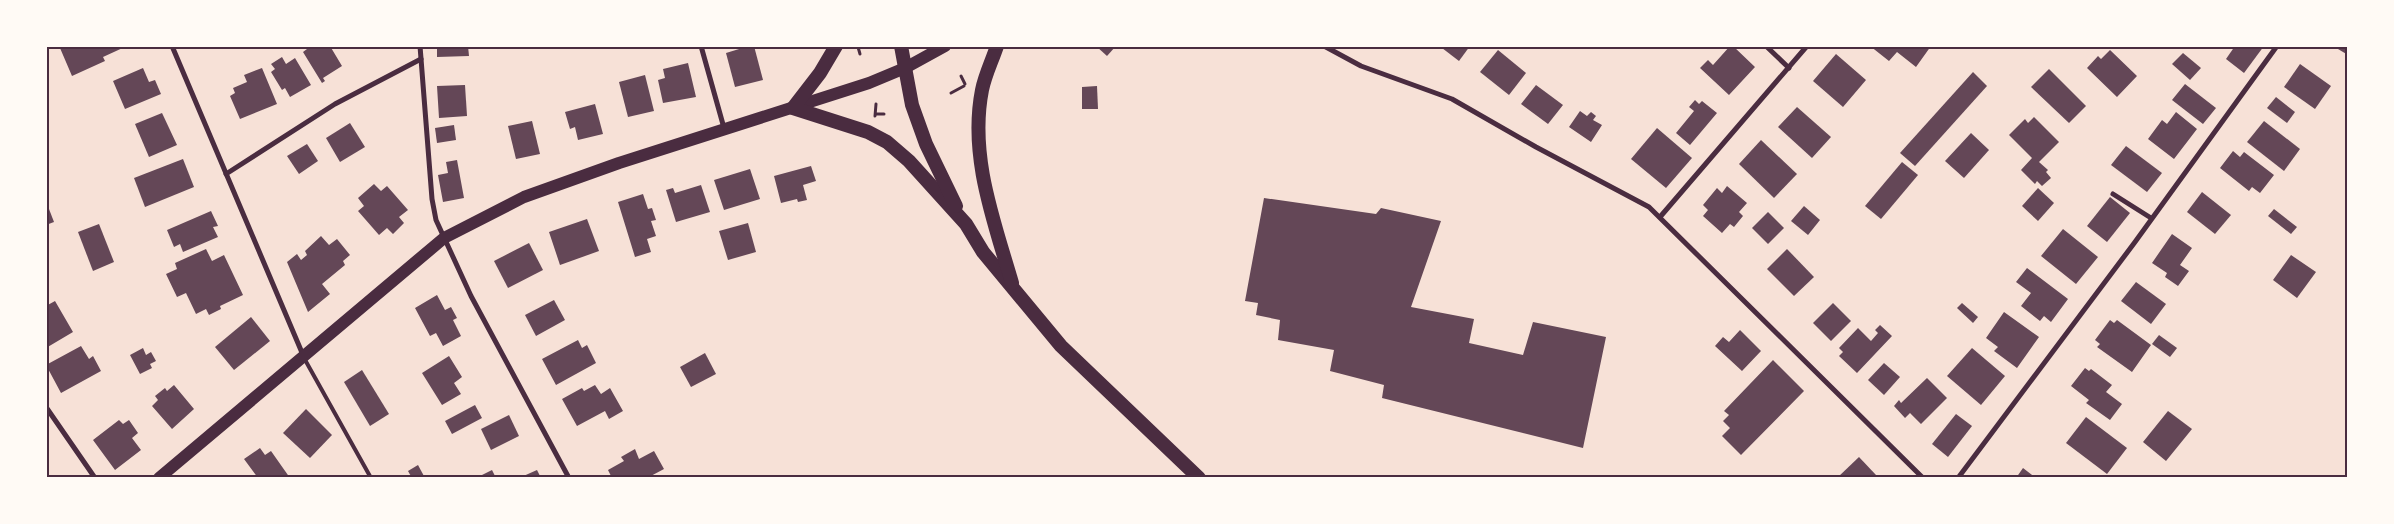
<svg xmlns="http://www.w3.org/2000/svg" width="2394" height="524" viewBox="0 0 2394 524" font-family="'Public Sans',sans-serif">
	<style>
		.building { fill: #644757 }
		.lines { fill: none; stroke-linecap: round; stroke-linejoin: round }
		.path { stroke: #4a2c40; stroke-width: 3 }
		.service { stroke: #4a2c40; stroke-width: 4 }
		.minor { stroke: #4a2c40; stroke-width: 5 }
		.primary { stroke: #4a2c40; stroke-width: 12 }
		.trunk { stroke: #4a2c40; stroke-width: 14 }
		.neatline { fill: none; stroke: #4a2c40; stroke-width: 2 }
	</style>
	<rect width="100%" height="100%" fill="#f7e1d7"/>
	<g class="building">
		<path d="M64,46h63l-24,11 2,4 -33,15 -12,-28z"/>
		<path d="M305,46h25l12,20 -19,12 2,3 -3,2 -19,-31 4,-3z"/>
		<path d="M437,46h31l1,10 -32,1z"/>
		<path d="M749,46h5l9,34 -28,7 -9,-34z"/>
		<path d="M1096,46h20l-9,10z"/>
		<path d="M1444,46h26l-11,15 -17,-13z"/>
		<path d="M1730,46h3l22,21 -26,28 -29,-27 8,-8 5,5z"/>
		<path d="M1870,46h61l-15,21 -19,-15 -8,9z"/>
		<path d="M2235,46h29l-20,27 -18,-14z"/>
		<path d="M2333,46h15v9z"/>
		<path d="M1498,50l28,23 -17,22 -29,-23z"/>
		<path d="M2110,50l27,26 -20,21 -30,-29 11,-12 3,3z"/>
		<path d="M2183,53l18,15 -11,12 -18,-16z"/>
		<path d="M1836,54l30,26 -23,27 -30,-26z"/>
		<path d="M282,57l4,7 9,-6 16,27 -21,12 -5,-9 -3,2 -11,-18 4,-3 -4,-5z"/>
		<path d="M688,63l8,34 -33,6 -5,-23 7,-2 -2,-9z"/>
		<path d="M2300,64l31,22 -16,23 -31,-22z"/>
		<path d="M143,68l6,14 6,-2 6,14 -36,15 -12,-28z"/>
		<path d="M262,68l15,36 -37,15 -10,-23 5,-3 -2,-5 14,-6 -3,-7z"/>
		<path d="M2049,69l37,37 -17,17 -38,-36z"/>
		<path d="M1973,72l14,14 -72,80 -15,-13z"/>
		<path d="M645,75l9,36 -26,6 -9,-35z"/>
		<path d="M2185,84l31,24 -13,16 -31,-24z"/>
		<path d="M465,85l2,31 -28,2 -2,-32z"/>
		<path d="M1536,85l27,20 -15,19 -27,-20z"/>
		<path d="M1097,86l1,23h-16v-22z"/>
		<path d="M2276,97l19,15 -8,11 -20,-15z"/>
		<path d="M1695,100l4,4 3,-3 15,12 -27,32 -14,-12 18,-22 -5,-4z"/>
		<path d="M595,104l8,30 -25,6 -3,-13 -5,2 -5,-17z"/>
		<path d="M1797,107l34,30 -19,21 -34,-31z"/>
		<path d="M1580,111l7,5 4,-4 5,4 -3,4 9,5 -11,17 -22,-15z"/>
		<path d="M2176,112l21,17 -23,30 -26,-20 14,-19 5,4z"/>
		<path d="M162,113l15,32 -28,12 -14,-33z"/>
		<path d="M2034,117l25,25 -20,20 9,8 -2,2 5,6 -9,8 -5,-5 -2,3 -14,-14 11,-12 -23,-23 16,-16 3,4z"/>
		<path d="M532,121l8,33 -24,5 -8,-33z"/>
		<path d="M2264,121l36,28 -16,22 -37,-29z"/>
		<path d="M350,123l15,24 -25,15 -14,-24z"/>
		<path d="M454,125l2,15 -19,3 -2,-15z"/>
		<path d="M1657,128l35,30 -26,30 -35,-29z"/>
		<path d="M1971,133l18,17 -25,28 -19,-17z"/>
		<path d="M1761,140l36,34 -23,24 -35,-34z"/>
		<path d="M307,144l11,17 -19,13 -12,-18z"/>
		<path d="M2126,146l36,27 -15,19 -36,-27z"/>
		<path d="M2233,151l7,6 4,-5 30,23 -14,18 -8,-6 -3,4 -29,-23z"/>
		<path d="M183,159l11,28 -49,20 -11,-29z"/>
		<path d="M457,160l7,38 -21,4 -5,-27 10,-2 -2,-11z"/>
		<path d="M1902,162l16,13 -37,44 -16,-13z"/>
		<path d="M811,166l5,15 -13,4 4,15 -9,2 -1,-3 -16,4 -7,-27z"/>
		<path d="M750,169l10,30 -36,11 -10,-30z"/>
		<path d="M374,184l7,7 6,-5 21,24 -9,7 5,6 -11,11 -6,-6 -8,7 -21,-24 6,-5 -6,-8z"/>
		<path d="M701,185l9,27 -34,10 -10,-32 7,-2 2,5z"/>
		<path d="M1727,186l20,17 -8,9 4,4 -9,11 -4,-3 -8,9 -19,-17 5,-6 -5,-5 14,-17 5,5z"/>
		<path d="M2038,188l16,15 -16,18 -16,-15z"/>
		<path d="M2202,192l29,23 -16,19 -28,-22z"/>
		<path d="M643,194l5,15 4,-1 4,12 -5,1 5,15 -9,3 4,13 -16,5 -17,-55z"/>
		<path d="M2110,197l20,16 -23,29 -20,-16z"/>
		<path d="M1264,198l112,16 5,-6 60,13 -30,86 63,12 -5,24 54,12 10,-33 73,15 -23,111 -201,-50 2,-13 -54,-14 4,-21 -56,-10 2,-20 -24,-5 2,-12 -13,-2z"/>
		<path d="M1804,206l16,14 -12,15 -17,-14z"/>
		<path d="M49,209l5,13 -8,3v-15z"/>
		<path d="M2274,209l23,18 -6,7 -23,-18z"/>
		<path d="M211,211l7,15 -5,1 5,10 -35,15 -3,-8 -6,3 -7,-17z"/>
		<path d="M1768,212l16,16 -16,16 -16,-16z"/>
		<path d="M587,219l12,32 -39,14 -11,-33z"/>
		<path d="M748,223l8,29 -28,8 -9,-29z"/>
		<path d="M99,224l15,38 -21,9 -15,-39z"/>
		<path d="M2063,229l35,28 -22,27 -35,-28z"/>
		<path d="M2172,234l20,14 -12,17 9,6 -11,15 -13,-9 2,-4 -15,-10z"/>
		<path d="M321,236l8,9 8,-6 13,16 -7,6 2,4 -23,19 8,10 -22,18 -21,-50 10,-8 4,6 6,-5 -2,-4z"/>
		<path d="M529,243l14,27 -35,18 -14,-27z"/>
		<path d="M206,249l6,12 12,-6 19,40 -23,11 1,3 -12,6 -3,-6 -10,5 -10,-21 -9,4 -11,-23 11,-5 -2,-6z"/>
		<path d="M1787,249l27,28 -20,19 -27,-27z"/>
		<path d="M2291,255l25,17 -19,26 -24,-18z"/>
		<path d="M2027,268l41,31 -17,23 -7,-6 -4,5 -19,-15 10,-13 -15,-11z"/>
		<path d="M2136,282l30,22 -15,20 -30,-23z"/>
		<path d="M437,295l8,15 6,-3 6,11 -4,2 8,16 -18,10 -7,-13 -6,3 -15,-28z"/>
		<path d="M554,300l11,20 -29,16 -11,-21z"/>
		<path d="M55,301l18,31 -27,16v-35l3,-2 -3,-5z"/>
		<path d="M1833,303l18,18 -20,20 -18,-18z"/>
		<path d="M1962,303l16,14 -5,6 -16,-15z"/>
		<path d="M2004,312l35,25 -22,31 -23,-17 4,-4 -12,-9z"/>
		<path d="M251,317l19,24 -36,29 -19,-23z"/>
		<path d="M2110,320l4,3 3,-3 34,25 -19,27 -35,-25 3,-3 -5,-4z"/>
		<path d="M1880,325l12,11 -35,37 -18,-17 4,-4 -4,-4 19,-20 13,13 7,-8 -3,-3z"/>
		<path d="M1740,330l21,21 -19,20 -27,-25 8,-9 6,5z"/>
		<path d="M2159,335l18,13 -7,9 -18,-13z"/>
		<path d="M578,340l4,8 5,-3 9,18 -40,22 -14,-26z"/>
		<path d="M81,346l8,13 4,-3 8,15 -40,22 -15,-28z"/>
		<path d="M143,348l3,7 5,-3 5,9 -6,3 2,4 -12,6 -10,-19z"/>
		<path d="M1972,348l33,28 -24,29 -34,-29z"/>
		<path d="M705,353l11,21 -25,13 -11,-20z"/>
		<path d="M449,356l13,21 -8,6 7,11 -19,11 -20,-32z"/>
		<path d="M1773,360l31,31 -63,64 -19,-19 8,-8 -7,-7 6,-6 -5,-4z"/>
		<path d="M1884,363l16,14 -16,18 -16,-15z"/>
		<path d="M2085,368l4,3 2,-2 21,16 -6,7 16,12 -12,16 -24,-17 3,-3 -18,-14z"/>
		<path d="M362,370l27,44 -19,12 -26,-44z"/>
		<path d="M1927,378l20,20 -26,26 -11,-11 -5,5 -11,-12 5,-6 2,3z"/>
		<path d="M174,385l20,24 -22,20 -20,-23 6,-6 -3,-4 10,-8 2,3z"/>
		<path d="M595,385l6,9 9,-6 13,23 -14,8 -4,-8 -28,15 -15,-27 20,-11 2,3z"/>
		<path d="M475,405l7,13 -30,16 -7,-13z"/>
		<path d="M306,409l26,26 -22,23 -27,-25z"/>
		<path d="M2168,411l24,18 -26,32 -23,-19z"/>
		<path d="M1956,414l16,12 -24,31 -16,-13z"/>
		<path d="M509,415l10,21 -28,14 -10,-21z"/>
		<path d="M2086,417l41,31 -20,26 -41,-31z"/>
		<path d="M119,420l4,4 6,-4 9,13 -6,5 9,12 -26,20 -22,-30z"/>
		<path d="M260,448l5,7 6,-4 19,27h-32l-14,-19z"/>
		<path d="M635,449l4,10 15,-8 10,18 -17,9h-35l-4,-8 16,-9 -3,-4z"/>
		<path d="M1859,457l17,18 -4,3h-35z"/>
		<path d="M418,465l7,13h-13l-4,-7z"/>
		<path d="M2023,468l13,10h-26l2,-3 4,3z"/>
		<path d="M492,470l4,8h-20z"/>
		<path d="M537,470l4,8h-22z"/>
	</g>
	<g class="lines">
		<g class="path">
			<path d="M860,54l-2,-7 2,-1"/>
			<path d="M961,76l4,8"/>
			<path d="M951,93l13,-7"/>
			<path d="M876,114h8"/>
			<path d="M875,116l1,-12"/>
		</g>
		<path class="service" d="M304,358l67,120"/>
		<g class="minor">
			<path d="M172,46l131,309"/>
			<path d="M420,46l12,153 4,21 35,76 98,182"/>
			<path d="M701,46l23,82"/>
			<path d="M1324,46l37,20 91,33 84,48 113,60 274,271"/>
			<path d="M1766,46l23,22"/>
			<path d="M226,174l109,-70 86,-45"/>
			<path d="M2113,194l38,24"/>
			<path d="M1660,217l147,-171"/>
			<path d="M46,407l49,71"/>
			<path d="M1958,478l177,-236 142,-196"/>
		</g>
		<path class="primary" d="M159,478l285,-240 80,-41 95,-34 250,-80 36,-15 40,-22"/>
		<g class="trunk">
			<path d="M836,46l-16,27 -27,35 75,24 19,10 22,19 57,63 17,28 78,94 138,132"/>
			<path d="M901,46l11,59 14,39 30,62"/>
			<path d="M997,46c-5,15 -12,29 -15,44 -13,66 12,131 30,193"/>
		</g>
	</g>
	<rect width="2394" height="524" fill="none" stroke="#fffaf5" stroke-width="95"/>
	<rect x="48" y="48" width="2298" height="428" class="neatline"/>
</svg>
